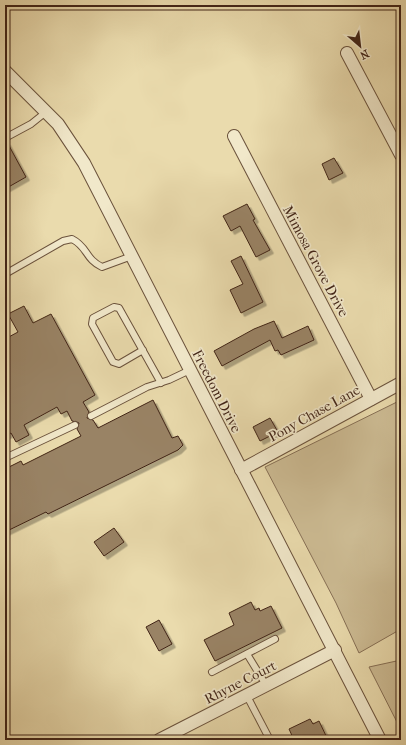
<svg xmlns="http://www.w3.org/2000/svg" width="406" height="745" viewBox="0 0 406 745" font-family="'IM FELL French Canon',serif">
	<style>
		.green { fill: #cdbc94; stroke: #877056 }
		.building { fill: #998365; stroke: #412417; filter: url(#shadow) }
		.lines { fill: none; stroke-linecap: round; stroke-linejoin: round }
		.lane-casing { stroke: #6b523c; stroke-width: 8 }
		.street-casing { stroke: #6b523c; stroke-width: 14 }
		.lane { stroke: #f1e8ca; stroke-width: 6 }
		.street { stroke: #f1e8ca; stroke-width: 12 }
		.labels { text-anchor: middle; stroke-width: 3.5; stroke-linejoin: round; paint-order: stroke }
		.street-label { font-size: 14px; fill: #412417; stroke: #f1e8ca }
	</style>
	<defs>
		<filter id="shadow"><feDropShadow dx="3.5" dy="3.5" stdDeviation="0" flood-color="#0004"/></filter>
	</defs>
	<rect width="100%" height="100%" fill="#eadbad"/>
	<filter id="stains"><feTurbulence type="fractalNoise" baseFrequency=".005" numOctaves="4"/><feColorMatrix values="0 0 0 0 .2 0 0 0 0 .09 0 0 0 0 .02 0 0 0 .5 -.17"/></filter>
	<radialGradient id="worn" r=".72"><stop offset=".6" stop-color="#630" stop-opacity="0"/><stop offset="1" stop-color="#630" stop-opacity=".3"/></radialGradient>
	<g class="green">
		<path d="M401,400v229l-42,24 -23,-50 -71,-136z"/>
		<path d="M401,660v70l-32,-63z"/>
	</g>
	<g class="building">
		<path d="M5,142h2l19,35 -21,12z"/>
		<path d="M334,158l9,15 -14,7 -7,-16z"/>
		<path d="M247,204l8,15 -2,1 17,30 -14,7 -16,-31 -9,5 -8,-15z"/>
		<path d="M241,256l22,46 -22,11 -11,-23 13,-6 -12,-23z"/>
		<path d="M24,306l9,17 18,-9 44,81 -12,7 6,10 -2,6 6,2 5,8 55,-28 19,38 6,-2 5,9 -5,5 -130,64 -2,-2 -41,20v-63l16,-8 2,4 58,-29 -4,-7 2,-6 -7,-2 -5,-10 -6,3 -4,-7 -33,18 5,10 -13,7 -5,-9 -6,3v-97l13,-7 -10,-18z"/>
		<path d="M274,321l8,17 26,-12 6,14 -33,15 -3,-5 -3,1 -5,-11 -48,26 -8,-15 40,-22z"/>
		<path d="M270,418l8,14 -18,9 -7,-14z"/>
		<path d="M114,528l10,14 -20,14 -10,-14z"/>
		<path d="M251,602l4,8 4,-2 1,3 11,-5 11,22 -67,33 -11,-21 30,-15 -5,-12z"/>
		<path d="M159,620l13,24 -13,7 -13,-24z"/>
		<path d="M310,719l3,5 6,-3 9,19h-34l-5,-11z"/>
	</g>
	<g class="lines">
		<defs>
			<g id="lane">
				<path d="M5,138l26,-14 15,-12"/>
				<path d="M7,273l56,-32 9,-2c16,8 13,20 30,28l30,-11"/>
				<path d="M143,350l-24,14 -6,-2 -21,-38 1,-6 21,-11 5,1 42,75"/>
				<path d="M91,416l56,-29 22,-7 21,-10"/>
				<path d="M5,458l70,-33"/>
				<path d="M247,654l19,31"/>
				<path d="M212,672l63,-33"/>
				<path d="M247,696l23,44"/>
			</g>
			<g id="street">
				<path d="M347,53l54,102"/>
				<path d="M5,71l53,53 26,39 296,577"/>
				<path d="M234,136l137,263"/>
				<path d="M241,470l160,-87"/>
				<path d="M159,740l176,-90"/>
			</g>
		</defs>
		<use href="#lane" class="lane-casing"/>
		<use href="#street" class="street-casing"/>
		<use href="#lane" class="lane"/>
		<use href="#street" class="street"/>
	</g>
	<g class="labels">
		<g class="street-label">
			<text transform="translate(316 261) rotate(62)" y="5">Mimosa Grove Drive</text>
			<text transform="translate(217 391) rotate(63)" y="5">Freedom Drive</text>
			<text transform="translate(314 413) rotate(-29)" y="5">Pony Chase Lane</text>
			<text transform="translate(240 682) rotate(-27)" y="5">Rhyne Court</text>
		</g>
	</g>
	<rect width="406" height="745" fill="none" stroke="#eadbad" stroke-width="20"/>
	<rect x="6" y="6" width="394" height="733" fill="none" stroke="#412417" stroke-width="2"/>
	<rect x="10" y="10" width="386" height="725" fill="none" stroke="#412417"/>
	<g transform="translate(360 46) rotate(152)" stroke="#f1e8ca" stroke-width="3" paint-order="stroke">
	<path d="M0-3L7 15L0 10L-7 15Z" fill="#412417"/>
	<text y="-6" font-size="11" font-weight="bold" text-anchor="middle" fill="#412417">N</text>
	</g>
	<rect width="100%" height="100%" filter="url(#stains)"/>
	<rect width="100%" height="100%" fill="url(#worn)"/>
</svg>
